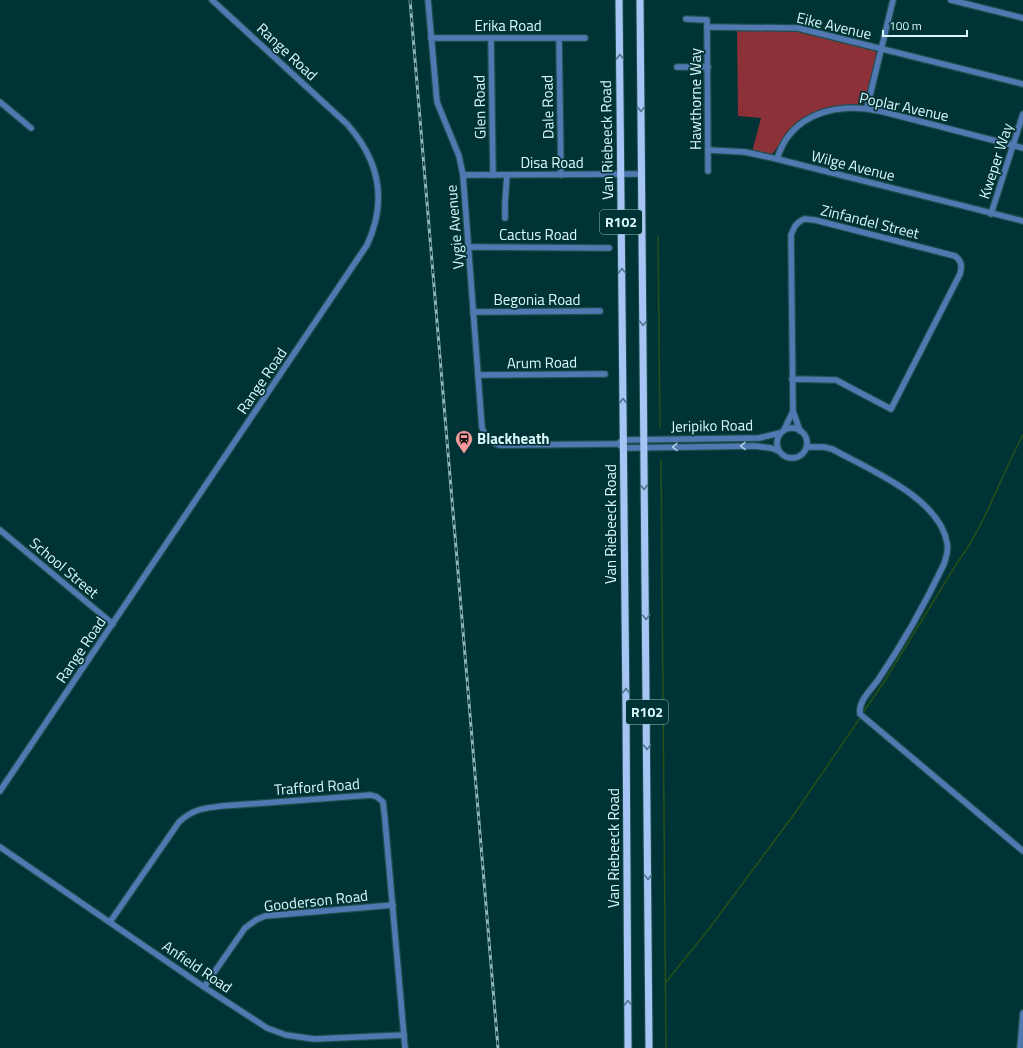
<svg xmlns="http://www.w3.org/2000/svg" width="1023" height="1048" viewBox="0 0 1023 1048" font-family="'Titillium Web',sans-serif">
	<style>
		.green { fill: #8c3138 }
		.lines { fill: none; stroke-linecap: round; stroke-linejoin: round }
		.stream { stroke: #265018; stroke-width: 1.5 }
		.minor-casing { stroke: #1e4f50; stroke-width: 8 }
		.major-casing { stroke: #1e4f50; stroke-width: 9 }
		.minor { stroke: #5278b2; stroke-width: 5.5 }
		.major { stroke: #a6c5f5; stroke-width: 7 }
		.rail-casing { stroke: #8eb4b5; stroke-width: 3 }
		.rail { stroke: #003335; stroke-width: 1.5; stroke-dasharray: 4.5; stroke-linecap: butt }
		.oneway { stroke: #4b758b }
		.oneway2 { stroke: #aacbe0 }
		.labels { text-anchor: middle; stroke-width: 3.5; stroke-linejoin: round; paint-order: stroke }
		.shield { fill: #003335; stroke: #98bdbe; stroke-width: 1 }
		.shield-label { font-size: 14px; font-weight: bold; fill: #d9f8f9 }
		.street-label { font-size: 15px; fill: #d9f8f9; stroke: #003335 }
		.poi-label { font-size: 15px; font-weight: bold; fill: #d9f8f9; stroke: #003335; text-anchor: start }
	</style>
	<rect width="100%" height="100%" fill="#003335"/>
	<path class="green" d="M737,29l58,1 80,20 2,3 -12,48 -5,4 -32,3 -14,5 -19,13 -10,11 -12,16 -5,2 -16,-3 9,-34 -23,-2z"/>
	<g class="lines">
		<g class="stream">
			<path d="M658,236l2,192"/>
			<path d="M661,460l5,588"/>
			<path d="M862,714l22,-32 73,-119c29,-39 43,-86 66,-128"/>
			<path d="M666,982l42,-52 87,-117 65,-95"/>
		</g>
		<defs>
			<g id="minor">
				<path d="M428,0l9,102 22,54 4,19 19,253c3,9 8,14 17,17l116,-1h3l6,4 131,-2 16,2 8,3"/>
				<path d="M951,0l72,18"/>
				<path d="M686,19l21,1 1,151"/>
				<path d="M707,27l91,1 225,56"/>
				<path d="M431,38h154"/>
				<path d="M559,38l2,137"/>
				<path d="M491,39l2,136"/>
				<path d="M677,67h31"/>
				<path d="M0,102l31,26"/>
				<path d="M867,108l26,-108"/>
				<path d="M708,150l37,2 32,7 246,62"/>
				<path d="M777,159c14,-46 60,-57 103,-48l143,37"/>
				<path d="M463,175l179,-1"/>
				<path d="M991,214l32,-100"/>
				<path d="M505,218v-15l2,-28"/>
				<path d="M468,247l141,1"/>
				<path d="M473,312l127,-1"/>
				<path d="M478,375l127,-1"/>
				<path d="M792,379l44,1 55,29 69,-135c2,-8 2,-13 -5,-18l-140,-36 -11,-1 -5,3 -4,4 -4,9 2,176 7,20"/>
				<circle cx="792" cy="443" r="15"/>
				<path d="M784,430l9,-19"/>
				<path d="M620,442l4,-2 135,-2 21,-5"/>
				<path d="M807,447h17l8,2c36,20 108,49 115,94 2,7 -1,14 -3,21 -19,40 -41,79 -66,116 -7,10 -20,21 -18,34l163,137"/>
				<path d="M0,530l113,94"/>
				<path d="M0,791l367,-546c21,-45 12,-85 -20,-121l-135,-124"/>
				<path d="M0,847l204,140 63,41 19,7 28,4 90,-4"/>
				<path d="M110,922l69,-100c14,-13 25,-14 43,-16l149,-11 6,2 6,5 2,18 20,228"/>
				<path d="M204,987l41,-59 11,-8 9,-4 128,-11"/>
				<path d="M1020,1048l3,-35"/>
			</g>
			<g id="major">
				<path d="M619,0l7,712 2,336"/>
				<path d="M640,0l9,1048"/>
			</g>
		</defs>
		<use href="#minor" class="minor-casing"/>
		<use href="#major" class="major-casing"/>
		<use href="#minor" class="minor"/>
		<use href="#major" class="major"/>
		<defs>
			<path id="rail" d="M410,0l88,1048"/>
		</defs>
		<use href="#rail" class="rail-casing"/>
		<use href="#rail" class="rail"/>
	</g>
	<defs><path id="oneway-chevron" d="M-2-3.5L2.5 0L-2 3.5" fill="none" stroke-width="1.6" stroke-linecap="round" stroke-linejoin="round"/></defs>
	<g class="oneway">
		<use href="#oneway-chevron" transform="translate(620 57) rotate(-91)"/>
		<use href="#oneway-chevron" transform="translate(641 109) rotate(89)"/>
		<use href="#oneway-chevron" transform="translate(622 271) rotate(-91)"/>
		<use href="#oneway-chevron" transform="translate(643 323) rotate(90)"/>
		<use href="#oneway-chevron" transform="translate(623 401) rotate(-91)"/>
		<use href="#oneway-chevron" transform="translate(644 487) rotate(89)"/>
		<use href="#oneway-chevron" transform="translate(646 617) rotate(89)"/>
		<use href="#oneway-chevron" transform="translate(626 691) rotate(-91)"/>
		<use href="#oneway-chevron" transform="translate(647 747) rotate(90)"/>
		<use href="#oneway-chevron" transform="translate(648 877) rotate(89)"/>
		<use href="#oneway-chevron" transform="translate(628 1003) rotate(-90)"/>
	</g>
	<g class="oneway2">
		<use href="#oneway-chevron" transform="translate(743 446) rotate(179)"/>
		<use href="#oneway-chevron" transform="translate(675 447) rotate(179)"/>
	</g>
	<defs>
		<symbol id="station-pin" viewBox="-11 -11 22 30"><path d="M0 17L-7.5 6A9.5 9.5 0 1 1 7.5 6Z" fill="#f59b9c" stroke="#003335"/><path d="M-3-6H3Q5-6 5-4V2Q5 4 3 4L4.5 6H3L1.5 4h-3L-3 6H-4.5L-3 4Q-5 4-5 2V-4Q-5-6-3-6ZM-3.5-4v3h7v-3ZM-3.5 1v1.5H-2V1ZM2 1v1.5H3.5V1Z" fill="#111"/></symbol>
	</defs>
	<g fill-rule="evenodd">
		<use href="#station-pin" x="454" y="429" width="20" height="27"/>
	</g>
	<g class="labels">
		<g class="shield">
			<rect x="600" y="210" width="42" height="24" rx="3"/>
			<rect x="626" y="700" width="42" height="24" rx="3"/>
		</g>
		<g class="shield-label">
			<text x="621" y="227">R102</text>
			<text x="647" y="717">R102</text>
		</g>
		<g class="street-label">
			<text x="508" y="31">Erika Road</text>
			<text transform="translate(834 26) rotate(13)" y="5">Eike Avenue</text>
			<text transform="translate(287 52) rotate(43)" y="5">Range Road</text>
			<text transform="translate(696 99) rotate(-90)" y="5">Hawthorne Way</text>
			<text transform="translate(480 107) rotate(-91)" y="5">Glen Road</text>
			<text transform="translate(548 107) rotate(-91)" y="5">Dale Road</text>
			<text transform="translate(904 107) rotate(12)" y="5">Poplar Avenue</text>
			<text transform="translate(607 140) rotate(-91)" y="5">Van Riebeeck Road</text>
			<text transform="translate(996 161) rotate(-72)" y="5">Kweper Way</text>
			<text x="552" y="168">Disa Road</text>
			<text transform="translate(853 166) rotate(14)" y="5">Wilge Avenue</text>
			<text transform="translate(870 222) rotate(14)" y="5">Zinfandel Street</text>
			<text transform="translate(455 227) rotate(-95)" y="5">Vygie Avenue</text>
			<text x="538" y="240">Cactus Road</text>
			<text x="537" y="305">Begonia Road</text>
			<text transform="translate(542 363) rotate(-1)" y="5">Arum Road</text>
			<text transform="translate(262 381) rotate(-56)" y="5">Range Road</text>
			<text transform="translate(712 426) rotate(-1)" y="5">Jeripiko Road</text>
			<text transform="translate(611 524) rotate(-90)" y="5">Van Riebeeck Road</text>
			<text transform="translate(64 568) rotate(40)" y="5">School Street</text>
			<text transform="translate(81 650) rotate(-56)" y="5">Range Road</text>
			<text transform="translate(317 787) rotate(-4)" y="5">Trafford Road</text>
			<text transform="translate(614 848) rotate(-90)" y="5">Van Riebeeck Road</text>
			<text transform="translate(316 901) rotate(-6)" y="5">Gooderson Road</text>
			<text transform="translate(197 967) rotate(34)" y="5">Anfield Road</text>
		</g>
		<g class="poi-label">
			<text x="477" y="444">Blackheath</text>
		</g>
	</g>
	<path d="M883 30v6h84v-6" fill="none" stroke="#d9f8f9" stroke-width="2"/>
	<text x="889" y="30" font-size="12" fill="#d9f8f9" stroke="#003335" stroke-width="3" paint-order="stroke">100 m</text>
</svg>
